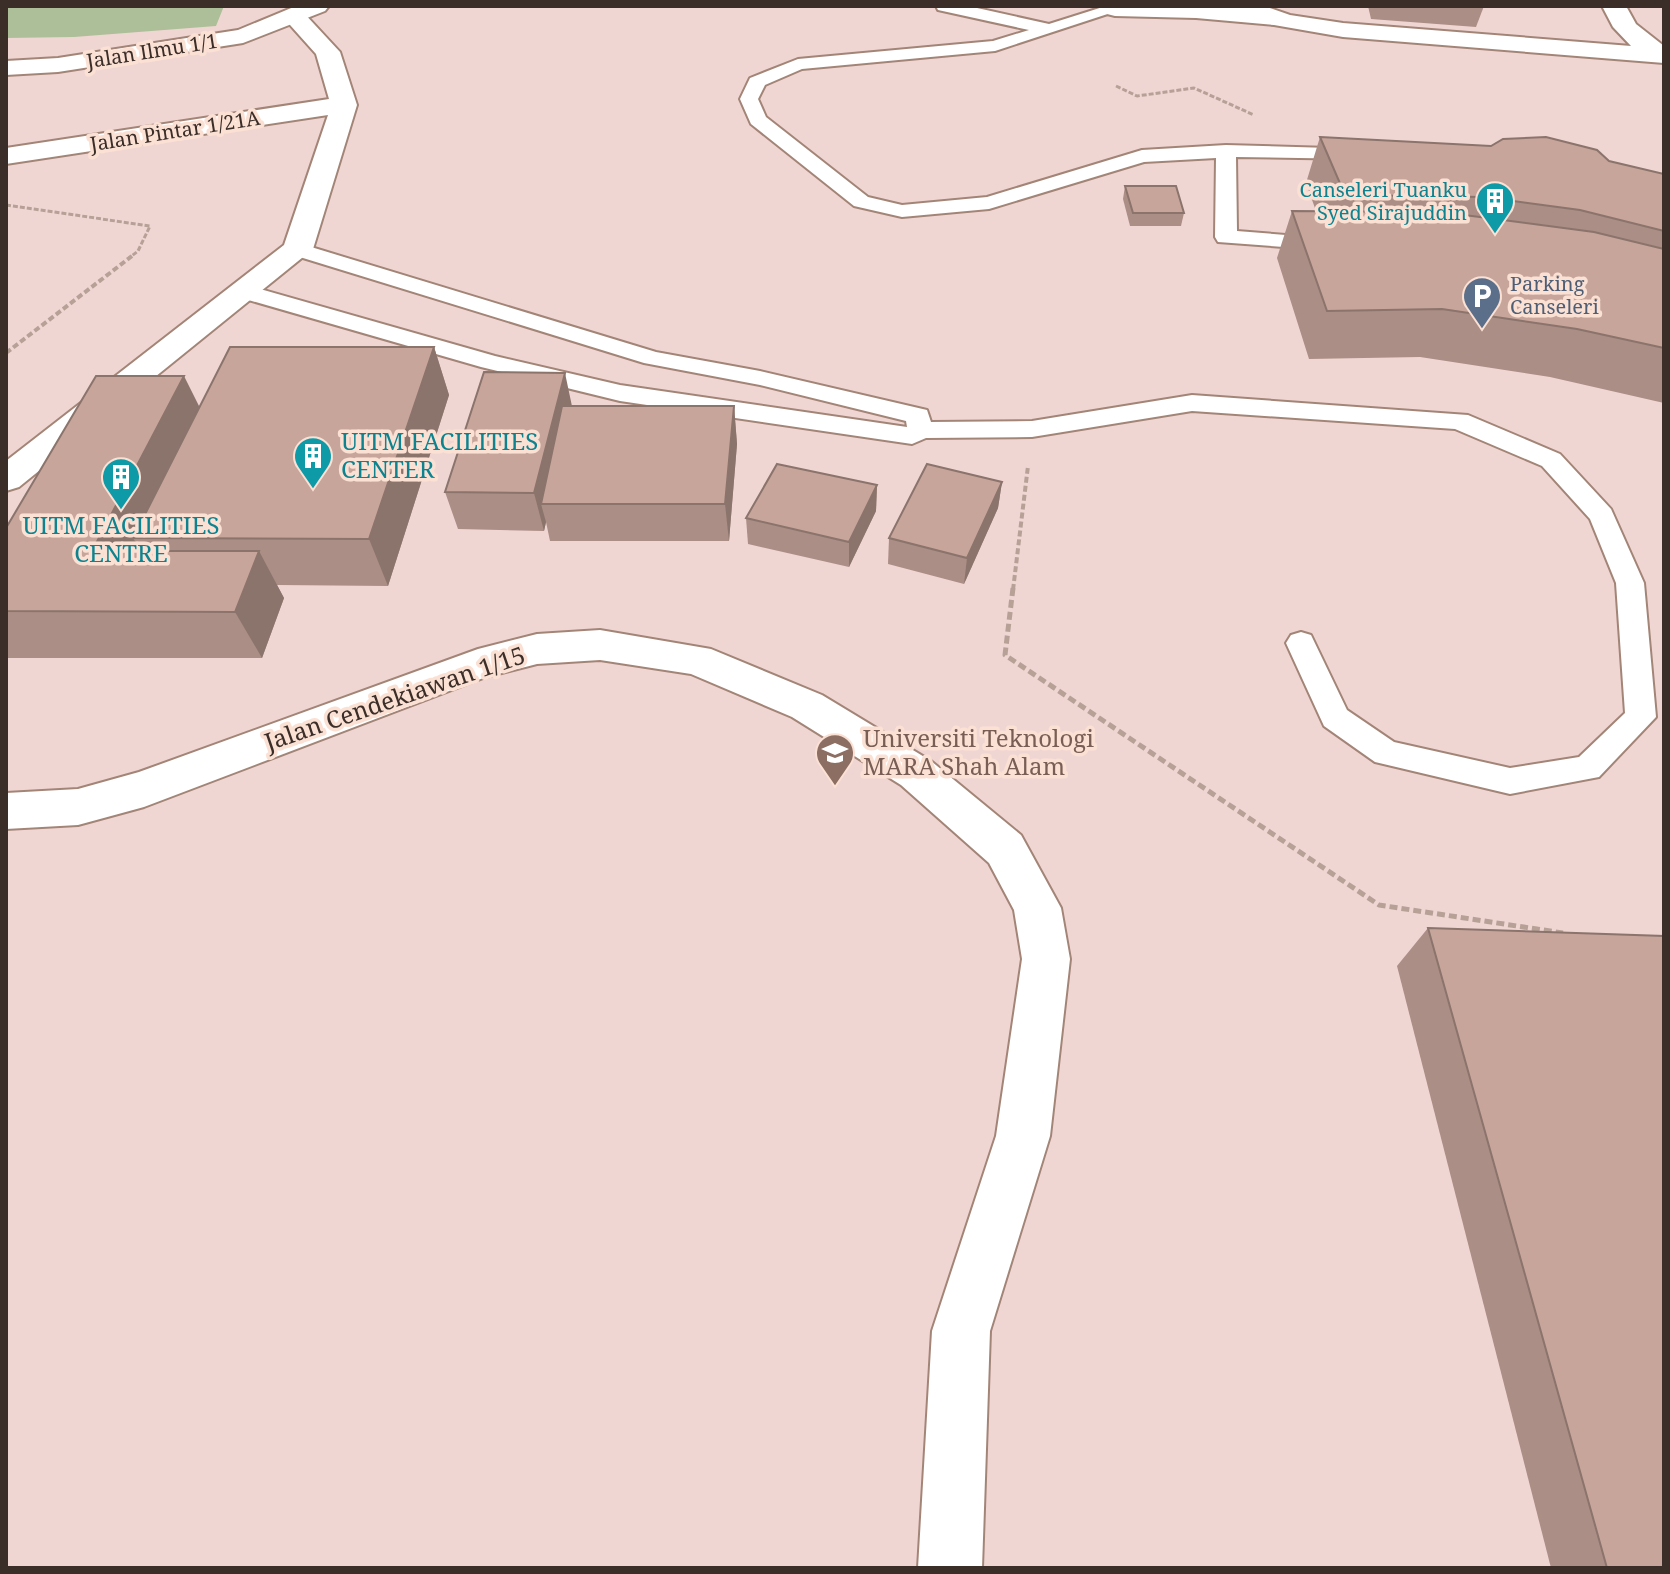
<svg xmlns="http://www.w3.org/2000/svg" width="1670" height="1574" viewBox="0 0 1670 1574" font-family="'Noto Serif',serif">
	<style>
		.education { fill: #f0d6d3 }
		.green { fill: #adbf98 }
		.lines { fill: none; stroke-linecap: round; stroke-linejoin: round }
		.lane-casing { stroke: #a38577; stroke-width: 4 }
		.street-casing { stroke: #a38577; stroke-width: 4 }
		.secondary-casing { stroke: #a38577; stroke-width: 4 }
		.path-far2 { stroke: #b7a197; stroke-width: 3; stroke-dasharray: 5 2; stroke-linecap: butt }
		.path-far1 { stroke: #b7a197; stroke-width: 4; stroke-dasharray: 6 3; stroke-linecap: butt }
		.path { stroke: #b7a197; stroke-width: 5; stroke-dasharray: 8 4; stroke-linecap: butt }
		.lane { fill: #fff; fill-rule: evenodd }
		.street { fill: #fff; fill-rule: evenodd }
		.secondary { fill: #fff; fill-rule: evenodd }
		.wall { fill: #ab8e85 }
		.shaded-wall { fill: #8b746c }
		.building { fill: #c7a59b; stroke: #8b746c; stroke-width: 2 }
		.labels { text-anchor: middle; stroke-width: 7; stroke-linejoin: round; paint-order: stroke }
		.far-street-label { font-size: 20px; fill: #3b2e29; stroke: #fbe0d4 }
		.far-culture-label { font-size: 20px; fill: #0d838f; stroke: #fbe0d4; text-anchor: end }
		.far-service-label { font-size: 20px; fill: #4e5e75; stroke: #fbe0d4; text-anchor: start }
		.culture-label { font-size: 24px; fill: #0d838f; stroke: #fbe0d4; text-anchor: start }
		.street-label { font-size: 24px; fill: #3b2e29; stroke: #fbe0d4 }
		.education-label { font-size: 24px; fill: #785e54; stroke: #fbe0d4; text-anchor: start }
	</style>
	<rect width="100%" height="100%" fill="#fbe0d4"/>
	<rect class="education" x="6" y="6" width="1658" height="1562"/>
	<path class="green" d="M6,6h218l-8,20 -142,11 -68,1z"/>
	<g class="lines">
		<defs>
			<g id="lane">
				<path d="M936,6h32l81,18 57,-18h26l-137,45 -193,18 -37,16 -7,14 8,18 102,80 34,8 85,-8 155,-47 84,-5 139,4 3,4 -3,4 -7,2 -122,-2 1,74 87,7 11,6 -11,6 -106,-8 -3,-5 1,-79 -72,4 -155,47 -87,8 -48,-11 -103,-82 -11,-25 10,-21 48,-19 195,-18 36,-11 -91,-20z"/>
				<path d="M298,243l358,109 104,19 167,39 4,12 101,-1 160,-26 276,20 92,39 51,55 33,74 12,134 -57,60 -89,17 -135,-32 -51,-36 -38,-83 5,-8 10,-3 10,3 36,75 47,32 116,26 69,-11 46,-44 -9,-130 -26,-64 -48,-53 -87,-37 -263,-18 -160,26 -106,1 -14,6 -292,-43 -139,-34 -243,-70 -3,-5 11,-7 249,71 125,29 287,42 -1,-6 -146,-36 -116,-22 -354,-109 -3,-5 3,-5z"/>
			</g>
			<g id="street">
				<path d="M294,9l8,2 38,41 17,53 -44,144 -294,238 -13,4v-30l278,-216 44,-130 -322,49v-16l323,-49 -13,-45 -34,-38z"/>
				<path d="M600,630l111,19 111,46 109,66 90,74 40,73 9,51 -20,177 -60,195 -8,237h-64l14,-237 64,-195 26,-177 -8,-49 -25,-47 -88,-78 -109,-68 -101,-43 -91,-14 -63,4 -51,13 -342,130 -66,18 -72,4v-36l72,-4 61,-17 339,-123 59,-15z"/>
			</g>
			<g id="secondary">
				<path d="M296,6h33l-4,5 -82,32 -185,29 -52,3v-14l52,-3 180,-28z"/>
				<path d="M1105,6h159l26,9 53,8 288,23 -18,-19 -11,-21h24l10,18 28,22v17l-321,-26 -69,-12 -78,-7 -81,-2 -8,-2z"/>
			</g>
		</defs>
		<use href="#lane" class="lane-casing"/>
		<use href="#street" class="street-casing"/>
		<use href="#secondary" class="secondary-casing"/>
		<g class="path-far2">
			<path d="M1116,86l21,10 57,-8 60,27"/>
			<path d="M6,205l144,21 -12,25 -9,7"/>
		</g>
		<g class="path-far1">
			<path d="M6,353l126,-97"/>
			<path d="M1013,590l15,-124"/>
		</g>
		<path class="path" d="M1013,588l-8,67 374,250 184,28"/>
		<use href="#lane" class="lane"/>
		<use href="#street" class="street"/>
		<use href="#secondary" class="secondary"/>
	</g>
	<g class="wall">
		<path d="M1368,6h116l-8,21 -105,-8z"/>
		<path d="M1320,137l289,24 55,13v229l-114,-26 -130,-20 -111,2 -32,-101 15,-47h24l-10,-28z"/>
		<path d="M1125,186l59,27 -3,13h-51l-7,-27z"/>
		<path d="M434,347l15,48 -61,191 -111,-1 7,13 -22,60h-256v-130l194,-122z"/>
		<path d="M572,406h162l3,38 -8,97h-179l-4,-19 -2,9 -86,-2 -13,-37z"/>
		<path d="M1002,482l-4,26 -34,76 -76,-20 1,-26z"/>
		<path d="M877,485l-1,26 -27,56 -101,-23 -2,-26z"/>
		<path d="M1428,928l236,640h-113l-154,-602z"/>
	</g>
	<g class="shaded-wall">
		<path d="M434,347l15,48 -61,191 -19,-47z"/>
		<path d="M565,373l8,38 -32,93 5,18 -2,9 -10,-38z"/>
		<path d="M184,376l24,48 -75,114 11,18 -52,-5z"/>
		<path d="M734,406l3,38 -8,97 -4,-37z"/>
		<path d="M1002,482l-4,26 -34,76 3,-26z"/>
		<path d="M877,485l-1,26 -27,56v-25z"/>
		<path d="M259,551l25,47 -22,60 -27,-46z"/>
	</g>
	<g class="building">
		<path d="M1320,137l171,9 12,-7 43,-2 51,13 12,11 55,13v57l-84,-21 -96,-13 -139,-2z"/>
		<path d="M1125,186h51l8,27h-51z"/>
		<path d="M1292,211l149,1 153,20 70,17v99l-87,-19 -135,-20 -115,2z"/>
		<path d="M230,347h204l-65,192 -236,-1z"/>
		<path d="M484,372l81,1 -31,120 -89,-1z"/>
		<path d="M96,376h88l-92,175h167l-24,61 -229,-1v-83z"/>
		<path d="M562,406h172l-9,98h-184z"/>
		<path d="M777,464l100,21 -28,57 -103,-24z"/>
		<path d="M927,464l75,18 -35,76 -78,-20z"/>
		<path d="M1428,928l236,8v632h-57z"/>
	</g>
	<defs>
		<symbol id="building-pin" viewBox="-11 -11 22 30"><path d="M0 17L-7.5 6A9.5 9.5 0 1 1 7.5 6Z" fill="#0f9aa8" stroke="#fbe0d4"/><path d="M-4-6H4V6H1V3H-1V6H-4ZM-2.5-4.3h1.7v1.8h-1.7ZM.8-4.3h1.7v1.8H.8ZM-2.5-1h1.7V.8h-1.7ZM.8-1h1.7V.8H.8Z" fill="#fff"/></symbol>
		<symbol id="parking-pin" viewBox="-11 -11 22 30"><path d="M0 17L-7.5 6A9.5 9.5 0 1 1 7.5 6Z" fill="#5c6f8a" stroke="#fbe0d4"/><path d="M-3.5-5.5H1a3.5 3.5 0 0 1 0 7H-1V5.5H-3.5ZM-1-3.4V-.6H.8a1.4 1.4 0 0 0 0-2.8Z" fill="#fff"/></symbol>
		<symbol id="university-pin" viewBox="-11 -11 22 30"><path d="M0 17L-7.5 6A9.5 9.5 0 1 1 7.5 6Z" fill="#8d6e63" stroke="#fbe0d4"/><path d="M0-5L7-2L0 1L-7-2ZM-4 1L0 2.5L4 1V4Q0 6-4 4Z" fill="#fff"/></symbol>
	</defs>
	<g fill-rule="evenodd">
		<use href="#building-pin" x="1473" y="179" width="44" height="60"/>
		<use href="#parking-pin" x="1460" y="274" width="44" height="60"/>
		<use href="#building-pin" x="291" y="434" width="44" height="60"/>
		<use href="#building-pin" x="99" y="455" width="44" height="60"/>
		<use href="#university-pin" x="813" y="731" width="44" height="60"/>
	</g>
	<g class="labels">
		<g class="far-street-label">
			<text transform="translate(152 51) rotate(-9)" y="7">Jalan Ilmu 1/1</text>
			<text transform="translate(175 131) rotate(-9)" y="7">Jalan Pintar 1/21A</text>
		</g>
		<g class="far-culture-label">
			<text x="1467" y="197">Canseleri Tuanku<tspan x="1467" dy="23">Syed Sirajuddin</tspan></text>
		</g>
		<g class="far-service-label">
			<text x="1510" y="291">Parking<tspan x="1510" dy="23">Canseleri</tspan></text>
		</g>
		<g class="culture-label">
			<text x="341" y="450">UITM FACILITIES<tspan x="341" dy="28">CENTER</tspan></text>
			<text x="121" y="534" text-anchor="middle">UITM FACILITIES<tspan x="121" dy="28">CENTRE</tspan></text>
		</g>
		<g class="street-label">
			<text transform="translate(395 699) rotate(-19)" y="8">Jalan Cendekiawan 1/15</text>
		</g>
		<g class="education-label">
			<text x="863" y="747">Universiti Teknologi<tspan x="863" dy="28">MARA Shah Alam</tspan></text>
		</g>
	</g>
	<rect width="1670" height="1574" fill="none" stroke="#3b2e29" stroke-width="16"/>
</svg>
